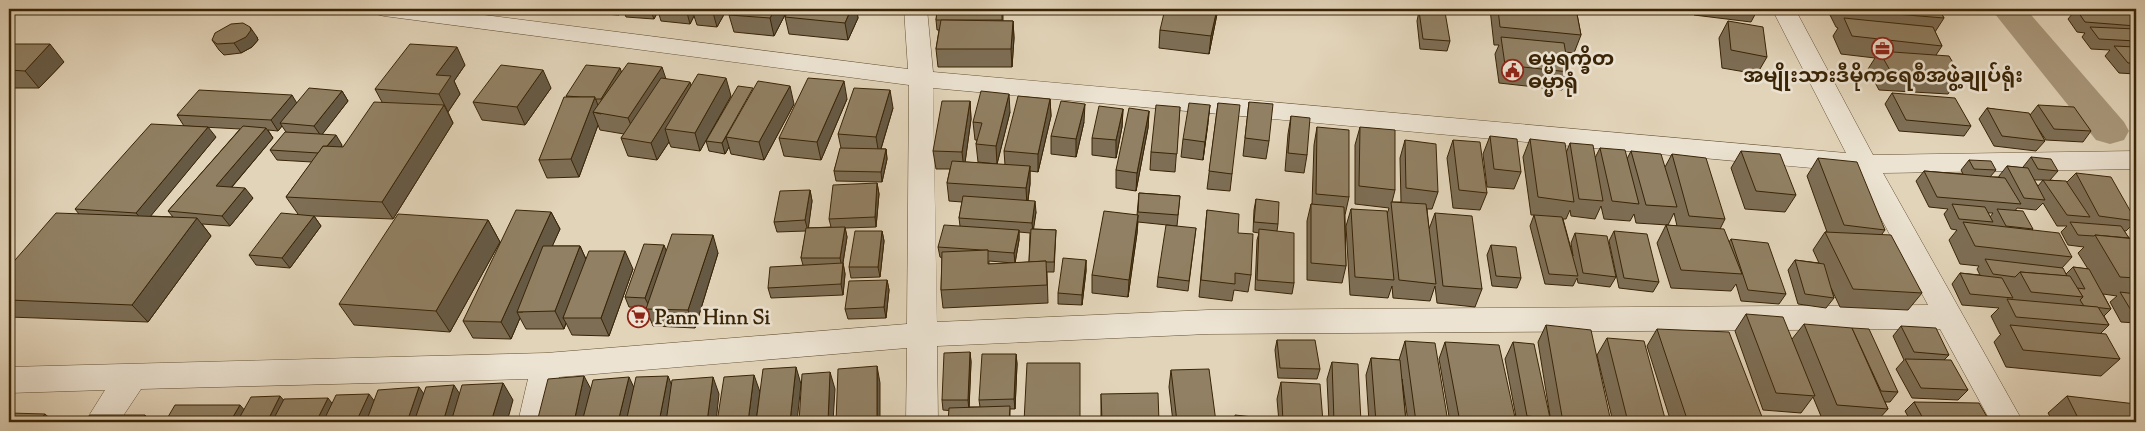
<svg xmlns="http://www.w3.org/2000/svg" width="2145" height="431" viewBox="0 0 2145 431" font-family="'Sorts Mill Goudy','Noto Sans Myanmar',serif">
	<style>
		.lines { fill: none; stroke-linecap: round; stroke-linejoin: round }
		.canal { fill: #a9987c; fill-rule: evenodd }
		.minor-casing { stroke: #635033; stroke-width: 1 }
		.minor { fill: #ece3d2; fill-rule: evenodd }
		.wall { fill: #7d6e55; stroke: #392406; fill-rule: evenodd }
		.shaded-wall { fill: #665a45; stroke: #392406 }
		.building { fill: #918063; stroke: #392406 }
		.labels { text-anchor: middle; stroke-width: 5; stroke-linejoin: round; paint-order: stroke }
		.poi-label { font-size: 20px; font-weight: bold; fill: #392406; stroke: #ece3d2; text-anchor: start }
	</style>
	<rect width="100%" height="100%" fill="#e2d4b9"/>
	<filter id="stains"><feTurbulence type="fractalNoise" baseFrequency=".004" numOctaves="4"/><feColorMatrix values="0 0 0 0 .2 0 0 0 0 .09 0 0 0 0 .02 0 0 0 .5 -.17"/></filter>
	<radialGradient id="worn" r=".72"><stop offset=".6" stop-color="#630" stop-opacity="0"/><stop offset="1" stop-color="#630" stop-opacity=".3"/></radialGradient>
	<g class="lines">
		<path class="canal" d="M1991,9h35l98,113 5,9 -5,9 -14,4 -14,-4z"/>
		<defs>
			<path id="minor" d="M372,9h65l471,60 -4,-60h23l6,63 913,81 -74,-144h23l78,146 263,-4v18l-253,4 140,249h-32l-51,-93 -732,5 -271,12 1,76h-32l1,-74 -348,29 -9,45h-32l10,-43 -387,10 -22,33h-34l20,-32 -96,3v-26l537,-14 361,-29 2,-239 -525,-69 -8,-2zM933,88l923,84 72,133 -720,5 -271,12z"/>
		</defs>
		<use href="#minor" class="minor-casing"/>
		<use href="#minor" class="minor"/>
	</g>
	<g class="wall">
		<path d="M587,9h140l-10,18 -20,-2 -3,-9 -4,8 -29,-3 -3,-10 -4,8 -28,-2 -3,-7 -4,5 -30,-2z"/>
		<path d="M788,9l-14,27 -40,-4 -5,-17z"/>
		<path d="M789,9h76l-2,5h-6l1,4 -10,22 -59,-6 -4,-17z"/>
		<path d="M931,9h94v4h-22v8h10l1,17 -2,29h-74l-2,-18 3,-19h-2l-1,-10 1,-6h-6z"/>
		<path d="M1218,9l-9,45 -50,-6 1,-18z"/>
		<path d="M1490,9h86l5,26 -7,18 -9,-1 4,20 -7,18 -63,-7 -4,-29 4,-9h-5z"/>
		<path d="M1693,9h65l-7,13 -57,-7z"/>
		<path d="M1827,9h112l5,9 -9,14 7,14 -6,9 25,21 -13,18 -69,-4 -11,-21 7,-11 -34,-4 -8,-18 5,-8 -2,-1z"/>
		<path d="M2052,9h74l-3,4h4l-1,-1 2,-3h8v65l-17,-1 -14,-17 5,-6 -19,-1 -9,-12 3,-4 -8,-1 -9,-13 5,-6 -20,-2z"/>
		<path d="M1419,11l31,30 -3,10 -27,-2 -3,-28z"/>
		<path d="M1728,21l39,36 -10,17 -35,-6 -3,-30z"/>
		<path d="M257,37l1,3 -6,7 -11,6 -17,2 -5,-5 -7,-10z"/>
		<path d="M9,44l55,18 -25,26h-30z"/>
		<path d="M465,65l-11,16 6,13 -12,18 5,11 -60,96 -79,-3 7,10 -31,42 -34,-3 -7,-10 49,-41 -12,-17 26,-35 -35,-2 -7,-10 16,-18 -4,-6 -4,5 -10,-1 5,8 -41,49 21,11 -23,28 -28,-2 9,12 -63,86 -139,-5v-50l70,-53 -4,-5 141,-72 -66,79 23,1 -5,-6 72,-82 -56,-3 -7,-11 120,-12 45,-12 6,10 -26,33 20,11 -1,2h2l39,-45 -7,-13z"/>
		<path d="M620,68l1,4 45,7 25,7 40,10 -31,55 -29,-4 -2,-5 -12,18 -29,-4 -7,-18 3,-4 -24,-4 -2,-5 -19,52 -32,1 -8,-18 28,-63 -1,-1z"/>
		<path d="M551,88l-26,37 -43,-5 -9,-18z"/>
		<path d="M1892,93l79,33 -7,10 -65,-5 -14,-27z"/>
		<path d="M847,99l-26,61 -37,-4 -5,-18z"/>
		<path d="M1050,99l1,17 -13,56 -8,-1v13l-2,17 8,11 -3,17 23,1 -2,42h-7l1,31 -105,5 -2,-18 1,-32 -2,-1 -2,-10 22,-21 -1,-8 3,-16 -13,-1 -2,-18 3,-14h-14l-3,-18 37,-50 1,18 -6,43 40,3 -1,-14zM1019,232l11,1 -1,29 -14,1 4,-23zM989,261l24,2 -24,1z"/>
		<path d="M1249,102l20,39 -3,18 -23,-3z"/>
		<path d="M1218,103l14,71 -2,17 -23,-2z"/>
		<path d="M794,104l-30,56 -33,-6 -2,-7 -4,7 -16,-3 -3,-10z"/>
		<path d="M2038,105l53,26 -8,11 -37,-2 -11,-16 10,17 -9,10 -42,-5 -15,-27 8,-11 43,7z"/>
		<path d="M1180,107l-5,65 -25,-2 1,-18z"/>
		<path d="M893,108l-12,41h5l1,10 -5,23 -46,-1 -2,-10 7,-23 -3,-14z"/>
		<path d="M1123,109l-1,18 -6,31 -24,-3v-17z"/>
		<path d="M1149,111l-1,17 -12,63 -20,-3v-18z"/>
		<path d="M1010,112l-13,52 -19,-2 -2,-18 1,-4h-2l-2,-18z"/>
		<path d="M1291,116l16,39 -3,18 -19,-2 3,-37z"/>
		<path d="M1084,122l-8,35 -25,-3v-18z"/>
		<path d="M1208,123l-5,37 -22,-3 2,-18z"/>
		<path d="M1317,127l32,70 -4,18 1,51 -4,17 -35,-3v-59l4,-17h1l2,-59z"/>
		<path d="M1360,127l35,63 -3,12h9l-1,-44 5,-18 33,52 -6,17h-5l2,20 6,-16 47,76 -7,18 -38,-4 -2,-17 -5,15 -37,-3 -1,-12 -4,12 -38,-3 -4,-69 5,-17 36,5 2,-6 -34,-4v-59z"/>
		<path d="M1490,136l31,36 -7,17 -27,-2 -4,-33z"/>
		<path d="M1530,139l36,14 4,-10 25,15 5,-10 27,11 4,-8 34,16 7,-13 53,65 -5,10 9,13 2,-3 55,55 -7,10 -38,-3 -5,-17 -5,7 -60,-3 -14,-45 9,-18 11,1 -3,-13 -6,12 -32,-2 -2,-9 -4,7 -26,-2 -3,-13 -6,13 -24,-3 -1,-6 -4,9h-3l10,37 -2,-13 4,-10 41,44 -6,10 -32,-4 -1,-5 -4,8 -28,-2 -15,-58 4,-11h-3l-8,-58z"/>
		<path d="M1453,140l34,53 -7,17 -27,-2 -6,-50z"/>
		<path d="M1741,151l55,44 -11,17 -40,-3 -14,-41z"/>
		<path d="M2031,157l27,14 -8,9 17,2 9,-9 60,48 -10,10h-2l5,7 7,1v84l-15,-1 -11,-20 7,-6 -14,-2 8,15 -7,7 5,9 -9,9 20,25 -19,17 -95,-9 -12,-25 7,-8h-1l-9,-18 8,-8 -37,-3 -10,-21 8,-11 20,2 -3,-6 2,-3 -19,-2 -11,-24 8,-10 -6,-1 -7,-15 4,-5 -19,-2 -13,-26 8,-10 39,3 -2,-4 8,-10 27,10 -6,7h9v-1l8,-10 16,2v-1zM2034,180h9l-5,6zM2043,203l14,23h10l-6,6 7,13 16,2 -6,6 10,16 -15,-2 -7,7 -4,-6 10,-11 -40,-27 1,-1 -18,-18 2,-3 19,2zM1988,213h5l-3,4z"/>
		<path d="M1818,158l67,72 -3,4 40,59 -14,17 -68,-3 -9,-19 3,10 -8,10 -28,-4 -10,-34 7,-10 24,3 -6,-13 12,-18h2l-20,-56z"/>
		<path d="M877,183l2,11 -3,33 -31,1 2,9 -4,26 2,11 -2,21 -72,3 -3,-10 35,-23 -2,-7 5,-27 -29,1 -3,-10 36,-32 2,11 -4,27 23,-1 -2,-8z"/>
		<path d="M1139,193l41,3 -3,30 -39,-4 -1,11 -9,64 -36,-4v-18l45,-60z"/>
		<path d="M1256,199l22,25 -1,7 17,52 -2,11 -37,-4 2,-50 2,-7 -6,-1 1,-22z"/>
		<path d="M1207,210l31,23 13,42 -3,17 -14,-2 -2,11 -33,-4z"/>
		<path d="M551,212l9,17 -8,17h28l6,13 47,10 -24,67 -37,-1 -6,-12 -2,6h-38l-6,-11 -9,21 -38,-1 -10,-17z"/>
		<path d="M488,220l12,22 -50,90 -96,-7 -15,-21z"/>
		<path d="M1196,228l-8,63 -31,-4 1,-10z"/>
		<path d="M882,231l2,10 -4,36 -29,1 -2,-11z"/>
		<path d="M1614,231l45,51 -6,10 -34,-4 -10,-47z"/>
		<path d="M1491,245l30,33 -4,10 -25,-2 -5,-31z"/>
		<path d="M666,251l52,2 -23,75 -42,-2 -7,-17v-1l-17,-1 -4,-10z"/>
		<path d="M1086,260v11l-4,34 -24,-1v-11z"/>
		<path d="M887,280l2,10 -3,28 -38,1 -3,-10z"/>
		<path d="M1746,314l46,25 12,-15 94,68 -8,10h-5l3,7 -11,12 7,1h-51l-10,-1 -10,-24 -12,16 -38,-3 -28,-79z"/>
		<path d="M1546,325l65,97h-60l-13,-80z"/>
		<path d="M1901,326l48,29 -5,5 24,30 -10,10 -46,-2 -16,-29 8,-9 -11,-24z"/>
		<path d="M1657,329l107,93h-93l-24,-76z"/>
		<path d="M1607,338l59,84h-53l-16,-67z"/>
		<path d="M1277,340l43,29 -3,10 -39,-1 -3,-28z"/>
		<path d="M1405,341l43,81h-40l-6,-43 4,43h-37l-3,-47 5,-17 28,2z"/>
		<path d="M1445,342l71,80h-66l-11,-63z"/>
		<path d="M1513,342l37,76 -3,4h-30l-12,-63z"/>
		<path d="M970,352l1,10 -2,45h11l-1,-7 37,-46 1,10 -2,45h-5v7l-67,-6 -1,-10z"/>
		<path d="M1332,362l29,60h-32l-2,-43z"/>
		<path d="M1171,370l45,52h-43l-4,-35z"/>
		<path d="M1281,382l42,40h-44l-2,-23z"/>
		<path d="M1101,394l58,28h-58z"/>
		<path d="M2067,396l69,26h-83l-5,-9z"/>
		<path d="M1914,402l76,20h-79l-6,-11z"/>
		<path d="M1789,418l33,4h-37z"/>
	</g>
	<g class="shaded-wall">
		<path d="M617,9h6v1l-4,5z"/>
		<path d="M650,9h8v2l-4,8z"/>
		<path d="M686,9h6l2,7 -4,8z"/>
		<path d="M712,9h15l-10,18z"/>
		<path d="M775,9h13l-14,27 -4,-18z"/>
		<path d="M851,9h6l1,9 -10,22 -3,-17z"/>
		<path d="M862,9h3l-2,5z"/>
		<path d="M1217,9h1l-9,45 2,-18z"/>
		<path d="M1013,21l1,17 -2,29 -1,-18z"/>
		<path d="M250,27l7,10 1,3 -6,7 -11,6 -7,-10z"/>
		<path d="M50,44l14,18 -25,26 -14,-17z"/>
		<path d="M457,47l8,18 -11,16 6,13 -12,18 -9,-18 -3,-19z"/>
		<path d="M662,67l6,18 -33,50 -7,-17z"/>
		<path d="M620,68l4,11 -19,30 -4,-10z"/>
		<path d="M543,70l8,18 -26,37 -8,-18z"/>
		<path d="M726,78l5,18 -31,55 -5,-18z"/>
		<path d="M844,81l3,18 -26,61 -4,-18z"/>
		<path d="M690,82l5,18 -30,29 4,13 -12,18 -6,-17z"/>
		<path d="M790,86l4,18 -30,56 -5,-18z"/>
		<path d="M890,90l3,18 -14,47 -3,-18z"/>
		<path d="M342,91l6,10 -27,35 -7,-10z"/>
		<path d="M1009,94l1,18 -13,52 -1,-18z"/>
		<path d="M292,95l6,10 -18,18 2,3 -4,5 -7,-11z"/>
		<path d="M595,97l6,17 -8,-2 5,13 -19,52 -8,-18z"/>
		<path d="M1050,99l1,17 -13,56v-18z"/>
		<path d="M970,101l1,18 -7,51 -2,-18z"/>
		<path d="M1085,104l-1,18 -8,35v-18z"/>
		<path d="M444,105l9,18 -60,96 -11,-17z"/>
		<path d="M1210,105l-2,18 -5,37 2,-18z"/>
		<path d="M1123,109l-1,18 -6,31v-18z"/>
		<path d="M1149,111l-1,17 -12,63 1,-18z"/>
		<path d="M9,122l3,3 -3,3z"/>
		<path d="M208,127l8,10 -71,86 -9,-10z"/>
		<path d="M266,128l7,10 -49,58 -8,-10z"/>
		<path d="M336,135l6,10 -13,19 -7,-11z"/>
		<path d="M726,137l3,10 -4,7 -3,-11z"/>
		<path d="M886,149l1,10 -5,23 -1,-10z"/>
		<path d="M1030,166v18l-3,22 -1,-18z"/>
		<path d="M877,183l2,11 -3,33 -1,-10z"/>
		<path d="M245,188l8,10 -23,28 -8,-10z"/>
		<path d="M810,190l2,11 -4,30 -3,-11z"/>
		<path d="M1035,201l1,11 -3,21 -1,-10z"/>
		<path d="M551,212l9,17 -37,83h-6l3,6 -9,21 -10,-17z"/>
		<path d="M1138,215l-1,18 -9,64 1,-17z"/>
		<path d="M314,216l7,10 -31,42 -8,-10z"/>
		<path d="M197,218l14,18 -63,86 -16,-17z"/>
		<path d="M488,220l12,22 -50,90 -14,-21z"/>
		<path d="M845,227l2,10 -5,31 -2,-10z"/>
		<path d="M1019,230v10l-4,23 -1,-10z"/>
		<path d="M882,231l2,10 -4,36 -2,-10z"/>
		<path d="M713,235l5,18 -23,75 -7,-18z"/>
		<path d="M664,245l4,10 -18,53 -5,-10z"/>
		<path d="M580,246l8,18 -25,54 3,5 -2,6 -9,-18z"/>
		<path d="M625,251l8,18 -24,67 -8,-18z"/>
		<path d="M1086,260v11l-4,34v-10z"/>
		<path d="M843,263l2,11 -2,21 -2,-11z"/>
		<path d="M887,280l2,10 -3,28 -2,-11z"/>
		<path d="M970,352l1,10 -2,48 -1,-10z"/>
		<path d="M1016,354l1,10 -2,45 -1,-10z"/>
		<path d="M877,366l3,17v39h-3z"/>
		<path d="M796,367l5,17 -4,38h-7z"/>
		<path d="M830,372l5,17 -2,33h-5z"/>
		<path d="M754,375l6,17 -4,30h-8z"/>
		<path d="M584,376l9,17 -6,29h-13z"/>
		<path d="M668,376l7,17 -6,29h-10z"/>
		<path d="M629,377l8,17 -6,28h-13z"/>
		<path d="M713,377l6,17 -3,28h-9z"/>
		<path d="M503,383l10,17 -6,22h-16z"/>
		<path d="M454,385l11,17 -5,20h-17z"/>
		<path d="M419,387l12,17 -6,18h-18z"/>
		<path d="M369,394l13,17 -5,11h-21z"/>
		<path d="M280,396l15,17 -5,9h-23z"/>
		<path d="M328,398l13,17 -3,7h-22z"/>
		<path d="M240,405l15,17h-25z"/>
		<path d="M45,414l9,8h-16z"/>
		<path d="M145,415l7,7h-12z"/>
	</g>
	<g class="building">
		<path d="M732,9h43l-5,9 -41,-3z"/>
		<path d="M789,9h62l-6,14 -60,-6z"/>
		<path d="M937,9h65v11h-66z"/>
		<path d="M1165,9h52l-6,27 -51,-6z"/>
		<path d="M1498,9h78l5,26 -81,-8z"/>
		<path d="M1846,9h93l5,9 -98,-8z"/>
		<path d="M2076,9l60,5v12l-51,-4z"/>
		<path d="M1419,11l26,1 5,29 -27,-2z"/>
		<path d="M1844,18l89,9 9,19 -90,-10z"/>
		<path d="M941,20l72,1 -2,28h-75z"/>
		<path d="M1728,21l35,6 4,30 -36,-7z"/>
		<path d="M243,23l7,4 1,3 -5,7 -12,6 -17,1 -5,-4 3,-7 16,-9z"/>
		<path d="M2090,27l46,2v12l-37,-2z"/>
		<path d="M1501,37l63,6 5,29 -64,-7z"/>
		<path d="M9,44h41l-25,27 -16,-1z"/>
		<path d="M410,44l47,3 -21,28 15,1 -12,18 -64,-5z"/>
		<path d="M2114,46l22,1v16h-8z"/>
		<path d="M1879,51l70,5 12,20 -70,-4z"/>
		<path d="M628,63l34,4 -34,51 -35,-6z"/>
		<path d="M501,65l42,5 -26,37 -44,-5z"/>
		<path d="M586,65l34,3 -19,31h-6v-2h-14l-15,-1z"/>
		<path d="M698,74l28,4 -31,55 -30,-4z"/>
		<path d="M661,78l29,4 -39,61 -30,-5z"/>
		<path d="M808,78l36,3 -27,61 -38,-4z"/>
		<path d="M758,81l32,5 -31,56 -33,-5z"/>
		<path d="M738,86l15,2 -31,55 -16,-2z"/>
		<path d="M309,88l33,3 -28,35 -34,-3z"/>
		<path d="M854,88l36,2 -14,47 -38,-3z"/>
		<path d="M199,90l93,5 -21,25 -94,-5z"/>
		<path d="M981,91l28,3 -13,52 -20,-2 6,-21 -9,-1z"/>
		<path d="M1892,93l63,5 16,28 -65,-6z"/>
		<path d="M1018,96l32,3 -12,55 -34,-3z"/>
		<path d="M564,97h31l-24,62 -32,1z"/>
		<path d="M942,101h28l-8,51 -29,-1z"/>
		<path d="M1061,101l24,3 -9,35 -25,-3z"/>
		<path d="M374,102l70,3 -62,97 -96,-5 37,-51 20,1z"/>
		<path d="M1249,102l24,2 -4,37 -24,-3z"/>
		<path d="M1189,103l21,2 -5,37 -22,-3z"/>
		<path d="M1218,103l22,2 -8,69 -23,-3z"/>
		<path d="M1156,105l24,2 -3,47 -26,-2z"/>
		<path d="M2038,105l36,2 17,24 -37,-2z"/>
		<path d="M1099,106l24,3 -7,31 -24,-2z"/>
		<path d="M1129,108l20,3 -12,62 -21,-3z"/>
		<path d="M1987,108l42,5 16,28 -43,-5z"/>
		<path d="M1291,116l19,2 -3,37 -19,-2z"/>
		<path d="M151,124l57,3 -72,86 -61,-4z"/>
		<path d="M243,126l23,2 -50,58 29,2 -23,28 -54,-5z"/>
		<path d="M1317,127l32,3v67l-33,-3z"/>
		<path d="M1360,127l35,3v60l-36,-4z"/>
		<path d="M285,132l51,3 -9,11h-4l-5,7 -48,-3z"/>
		<path d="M1490,136l27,3 4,33 -27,-3z"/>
		<path d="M1530,139l35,4 9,59 -36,-5z"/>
		<path d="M1405,140l31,4 2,48 -32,-4z"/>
		<path d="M1453,140l27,2 7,51 -28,-3z"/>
		<path d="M1570,143l23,2 10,56 -24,-2z"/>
		<path d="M840,148l46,1 -5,23 -47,-1z"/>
		<path d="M1600,148l25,2 14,54 -27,-3z"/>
		<path d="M1631,151l30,3 16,53 -31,-2z"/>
		<path d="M1741,151l39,3 16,41 -40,-4z"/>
		<path d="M1672,154l34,4 19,61 -36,-3z"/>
		<path d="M2031,157l20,2 7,12 -20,-2z"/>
		<path d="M1818,158l39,4 28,68 -41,-5z"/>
		<path d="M1969,160l22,1 5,9 -22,-1z"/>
		<path d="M952,161l78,5 -4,22 -79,-5z"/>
		<path d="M2007,166l21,2 17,32 -21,-2z"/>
		<path d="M1924,171l81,7 16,26 -84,-7z"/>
		<path d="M2076,173l35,4 25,44 -37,-5z"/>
		<path d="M2043,180l23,1 24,36 -23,-2z"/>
		<path d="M877,183l-2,34 -46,2 4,-34z"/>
		<path d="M810,190l-5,30 -31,2 6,-31z"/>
		<path d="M1139,193l41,3 -2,19 -40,-3z"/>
		<path d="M963,196l72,5 -3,22 -73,-5z"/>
		<path d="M1256,199l23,3 -1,22 -24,-2z"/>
		<path d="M1391,202l35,2 10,80 -37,-4z"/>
		<path d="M1311,204l33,3 2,59 -35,-3z"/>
		<path d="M1952,204l33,3 8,15 -34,-3z"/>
		<path d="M1351,209l36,2 7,69 -39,-3z"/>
		<path d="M1997,209l26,2 10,18 -27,-3z"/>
		<path d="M516,210l35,2 -50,110 -38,-1z"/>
		<path d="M1207,210l32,4 -1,19 15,1 -2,41 -16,-2v11l-34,-4z"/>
		<path d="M1104,211l34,4 -9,65 -37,-5z"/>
		<path d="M56,213l141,5 -65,87 -123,-5v-33z"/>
		<path d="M281,213l33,3 -32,42 -33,-3z"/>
		<path d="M1435,213l37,3 10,73 -39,-3z"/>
		<path d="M398,214l90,6 -52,91 -97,-7z"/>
		<path d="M1534,215l28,2 16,59 -29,-2z"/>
		<path d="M1963,222l96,11 13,24 -97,-11z"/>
		<path d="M2070,222l51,4 8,12 -34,-3 -1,1 -16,-1z"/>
		<path d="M944,225l75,5 -5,23 -26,-2v-1h-6l-44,-3z"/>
		<path d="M1166,225l30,3 -7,53 -31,-4z"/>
		<path d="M1666,225l58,4 18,45 -61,-4z"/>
		<path d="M845,227l-5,31h-39l5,-30z"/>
		<path d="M1031,229l25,1 -2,32h-8v-1l-17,1z"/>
		<path d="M1259,229l35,4v50l-37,-3z"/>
		<path d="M855,231h27l-4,36h-29z"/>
		<path d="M1614,231l33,3 12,48 -35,-4z"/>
		<path d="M1825,232l66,3 31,58 -69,-4z"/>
		<path d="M1575,233l32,3 9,41 -33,-4z"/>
		<path d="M672,234l41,1 -25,75 -42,-1z"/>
		<path d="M2095,235l41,4v39l-16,-1z"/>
		<path d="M1731,239l37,4 18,51 -38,-4z"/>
		<path d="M644,244l20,1 -19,53 -20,-1z"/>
		<path d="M1491,245l25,2 5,31 -25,-2z"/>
		<path d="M543,246h37l-25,65 -38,1z"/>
		<path d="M988,250v14l58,-3 1,24 -106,5 1,-38z"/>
		<path d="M589,251h36l-24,67h-38z"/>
		<path d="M1063,258l23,2 -4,35 -24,-2z"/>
		<path d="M1985,259l78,9 4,8 -47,-4 -5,5 -22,-3z"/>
		<path d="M1795,260l29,4 10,34 -29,-4z"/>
		<path d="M843,263l-2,21 -73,4 2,-21z"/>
		<path d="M2073,267l16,2 22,40 -27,-3 -4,-6 3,-3 -6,-9 8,1z"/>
		<path d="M2020,272l50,4 13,21 -52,-5z"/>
		<path d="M1960,273l42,5 11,20 -43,-4z"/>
		<path d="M887,280l-3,27 -39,2 4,-28z"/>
		<path d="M2120,292l16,2v18h-4z"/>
		<path d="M2007,299l91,8 11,18 -93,-8z"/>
		<path d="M1746,314l37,3 32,79 -39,-3z"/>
		<path d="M1804,324l48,4 36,81 -51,-4z"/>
		<path d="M1546,325l45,5 20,92h-48z"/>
		<path d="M2010,325l96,9 14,25 -97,-9z"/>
		<path d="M1901,326l35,2 13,27 -35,-3z"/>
		<path d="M1852,328l17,1 29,63 -17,-1z"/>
		<path d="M1657,329l72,3 35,90h-76z"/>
		<path d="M1607,338l37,3 22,81h-38z"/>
		<path d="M1277,340h38l5,29 -40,-1z"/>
		<path d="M1405,341l30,2 13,79h-32z"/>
		<path d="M1445,342l54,3 17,77h-56z"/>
		<path d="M1513,342l21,2 16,74 -23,-2z"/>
		<path d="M970,352l-2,48h-26l2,-47z"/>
		<path d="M982,354h34l-2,45 -35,1z"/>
		<path d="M1371,358l29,2 6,62h-30z"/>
		<path d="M1905,359l46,1 17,30 -47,-2z"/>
		<path d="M1332,362l26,2 3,58h-27z"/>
		<path d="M1027,363h53v59h-56z"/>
		<path d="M877,366v56h-41l2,-53z"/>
		<path d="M796,367l-6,55h-34l7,-53z"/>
		<path d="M1209,369l7,53h-39l-6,-52z"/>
		<path d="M830,372l-2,50h-29l3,-48z"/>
		<path d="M754,375l-6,47h-31l7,-45z"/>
		<path d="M584,376l-10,46h-37l11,-43z"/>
		<path d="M668,376l-9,46h-33l10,-45z"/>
		<path d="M629,377l-11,45h-36l11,-42z"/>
		<path d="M713,377l-6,45h-41l6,-42z"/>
		<path d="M1281,382l39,2 3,38h-40z"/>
		<path d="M503,383l-12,39h-40l11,-37z"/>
		<path d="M454,385l-11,37h-29l12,-35z"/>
		<path d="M419,387l-12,35h-41l12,-32z"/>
		<path d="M1158,393l1,29h-57l-1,-28z"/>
		<path d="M369,394l-13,28h-33l13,-27z"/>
		<path d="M280,396l-13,26h-30l14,-25z"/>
		<path d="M2067,396l69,8v18h-56z"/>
		<path d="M328,398l-12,24h-44l12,-23z"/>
		<path d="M1914,402l65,1 11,19h-65z"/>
		<path d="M175,405h65l-10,17h-65z"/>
		<path d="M1010,406l-1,16h-61l1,-14z"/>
		<path d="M9,413l36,1 -7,8h-29z"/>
		<path d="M90,415h55l-5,7h-54z"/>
		<path d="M1235,415l36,4v3h-36z"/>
		<path d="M1789,418l33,4h-32z"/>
		<path d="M1857,418l27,4h-26z"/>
	</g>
	<defs>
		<symbol id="office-ring" viewBox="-11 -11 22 22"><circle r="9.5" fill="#ece3d2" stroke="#8f2418" stroke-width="1.5"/><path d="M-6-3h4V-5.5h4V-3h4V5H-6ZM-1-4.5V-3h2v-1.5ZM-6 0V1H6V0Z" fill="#8f2418"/></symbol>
		<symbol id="civic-ring" viewBox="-11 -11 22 22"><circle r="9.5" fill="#ece3d2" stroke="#8f2418" stroke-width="1.5"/><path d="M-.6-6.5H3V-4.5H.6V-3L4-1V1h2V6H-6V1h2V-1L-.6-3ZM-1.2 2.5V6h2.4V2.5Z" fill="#8f2418"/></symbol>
		<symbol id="supermarket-ring" viewBox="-11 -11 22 22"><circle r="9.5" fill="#ece3d2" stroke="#8f2418" stroke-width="1.5"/><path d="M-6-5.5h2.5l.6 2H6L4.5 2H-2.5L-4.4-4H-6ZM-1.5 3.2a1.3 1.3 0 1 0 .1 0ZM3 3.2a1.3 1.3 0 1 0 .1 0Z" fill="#8f2418"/></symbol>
	</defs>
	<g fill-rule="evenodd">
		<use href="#office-ring" x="1870" y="36" width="25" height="25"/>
		<use href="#civic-ring" x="1500" y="58" width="25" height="25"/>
		<use href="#supermarket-ring" x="626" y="304" width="25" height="25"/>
	</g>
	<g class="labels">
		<g class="poi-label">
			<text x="1528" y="65">ဓမ္မရက္ခိတ<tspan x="1528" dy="23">ဓမ္မာရုံ</tspan></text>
			<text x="1883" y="82" text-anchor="middle">အမျိုးသားဒီမိုကရေစီအဖွဲ့ချုပ်ရုံး</text>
			<text x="655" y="324">Pann Hinn Si</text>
		</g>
	</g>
	<rect width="2145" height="431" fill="none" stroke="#e2d4b9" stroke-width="30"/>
	<rect x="10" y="10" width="2125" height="411" fill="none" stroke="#392406" stroke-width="2.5"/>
	<rect x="15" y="15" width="2115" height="401" fill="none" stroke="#392406"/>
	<rect width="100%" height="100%" filter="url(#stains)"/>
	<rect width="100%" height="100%" fill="url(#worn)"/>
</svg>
